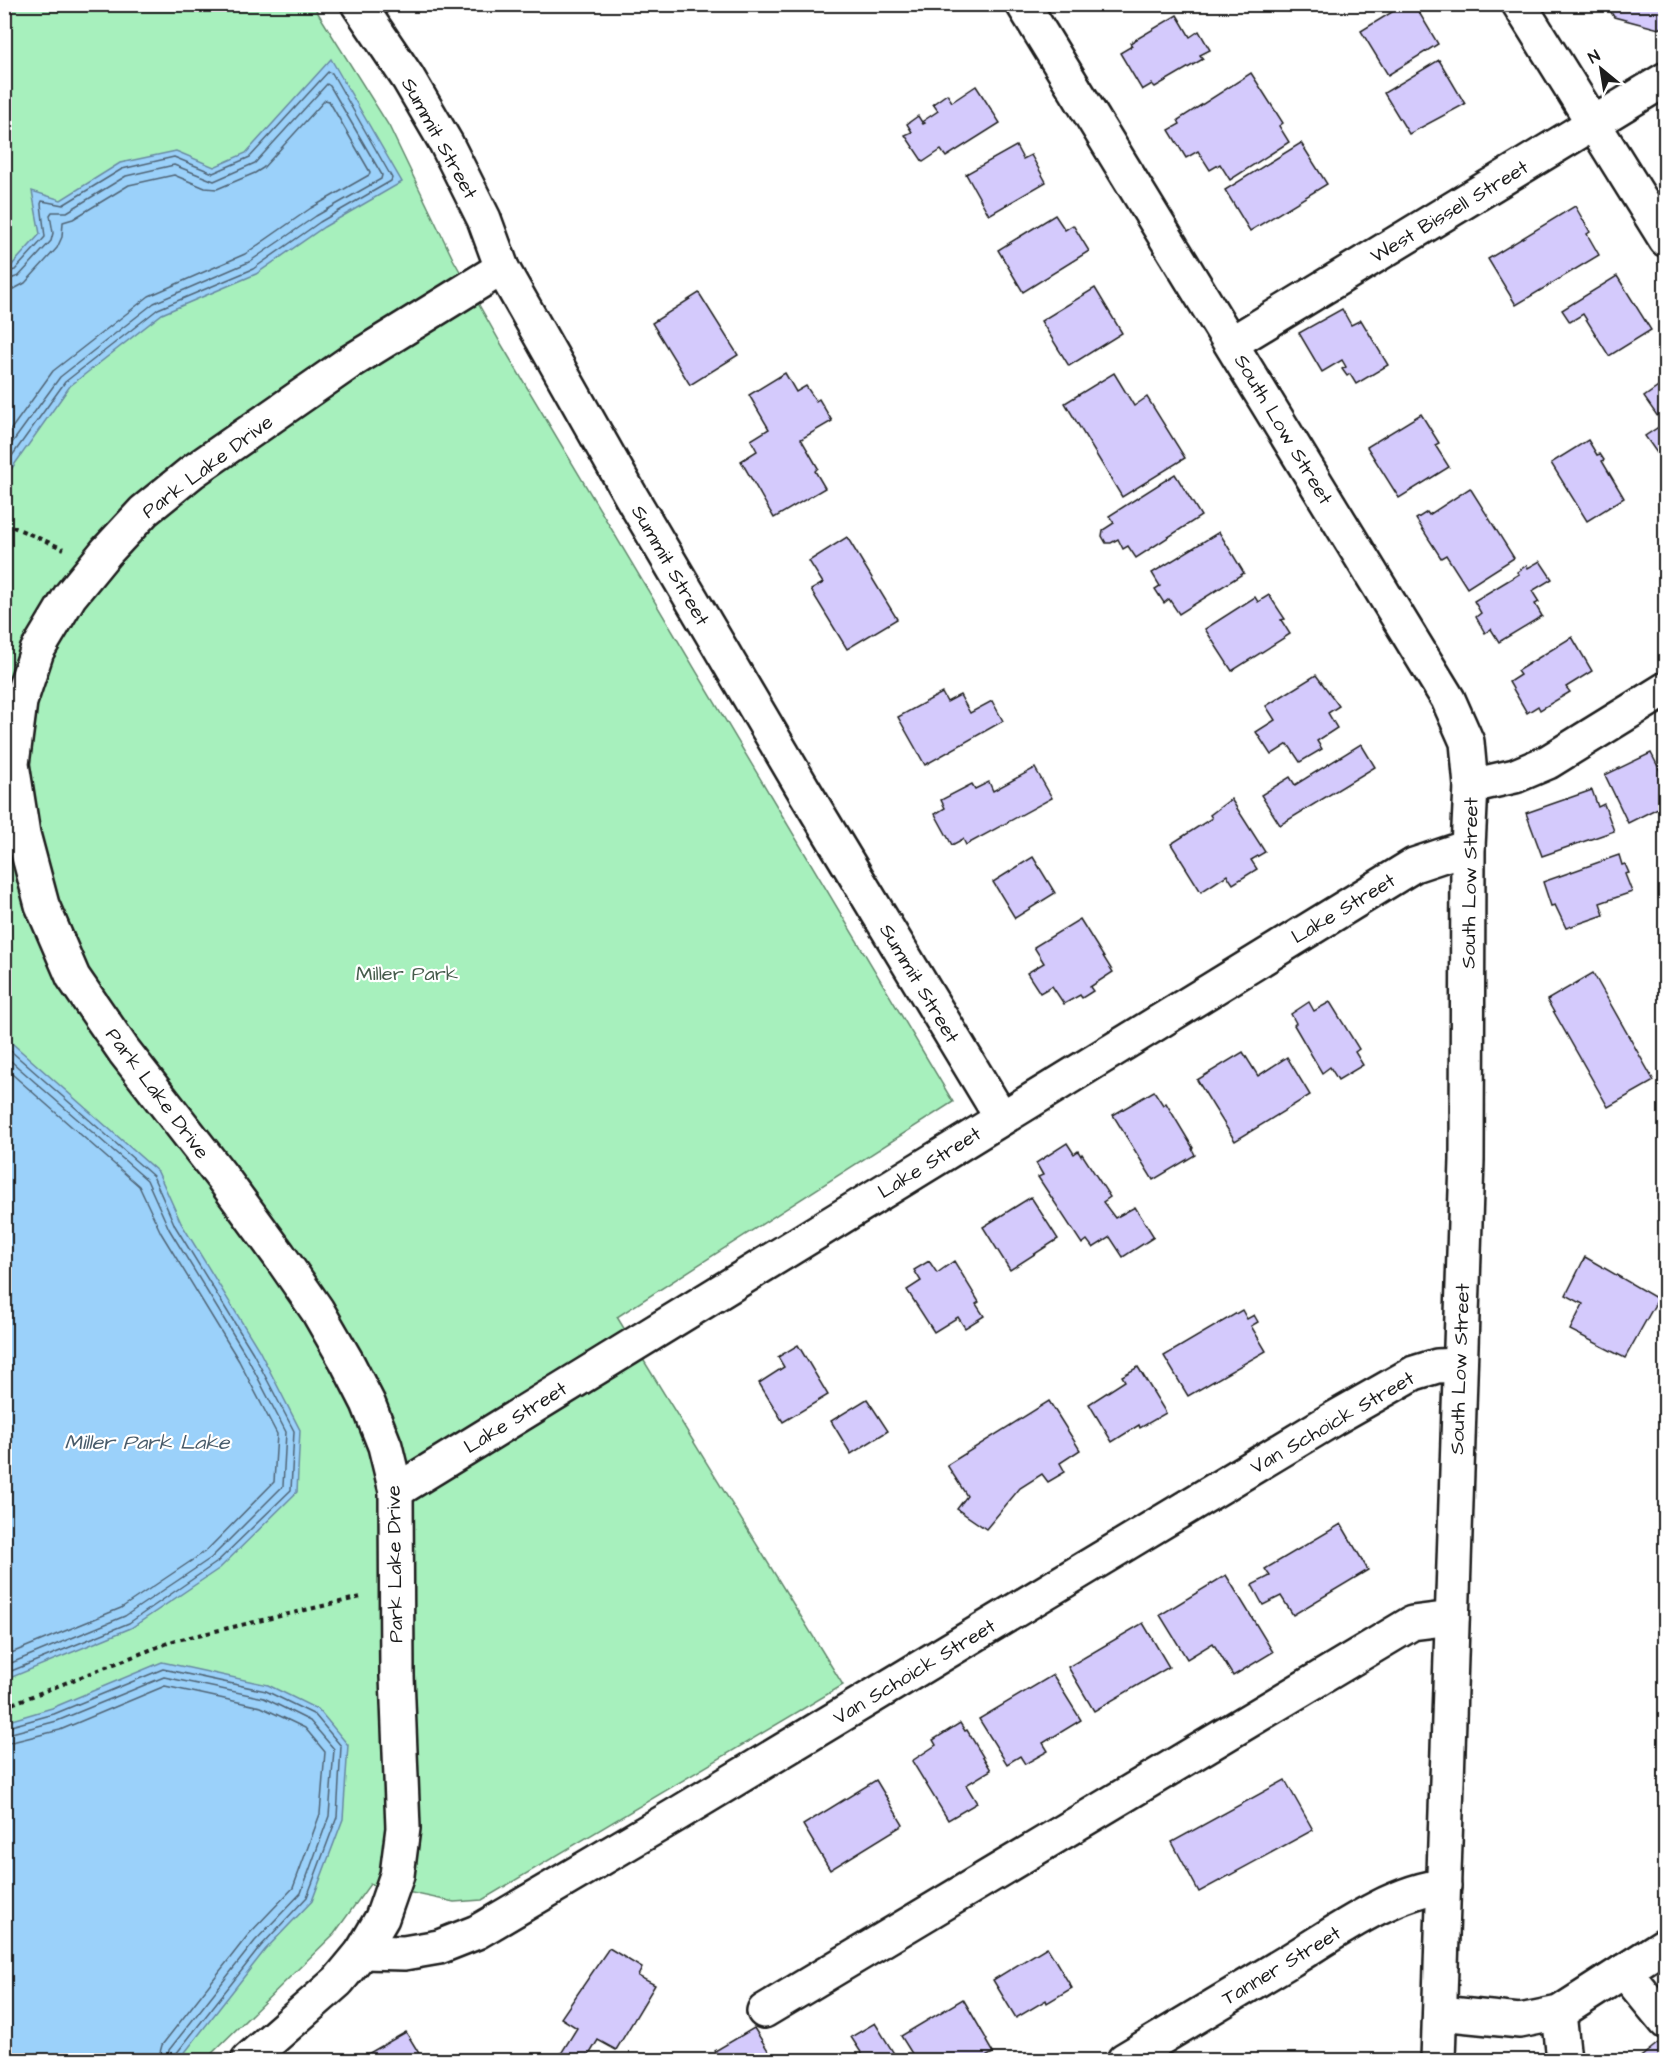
<svg xmlns="http://www.w3.org/2000/svg" width="1670" height="2065" viewBox="0 0 1670 2065" font-family="'Architects Daughter',sans-serif">
	<style>
		.green { fill: #a7f0bd; stroke: #62866c; stroke-width: 1.5 }
		.water { fill: #9bd1fa; stroke: #6889a1; stroke-width: 1.5 }
		.lines { fill: none; stroke-linecap: round; stroke-linejoin: round }
		.shore { stroke: #4f6475; stroke-width: 1.5 }
		.building { fill: #d4cafc; stroke: #1c1c1c; stroke-width: 1.5 }
		.minor-casing { stroke: #1c1c1c; stroke-width: 38 }
		.path { stroke: #1c1c1c; stroke-width: 4; stroke-dasharray: 4.5 4.5; stroke-linecap: butt }
		.minor { stroke: #fff; stroke-width: 33 }
		.labels { text-anchor: middle; stroke-width: 4.5; stroke-linejoin: round; paint-order: stroke }
		.street-label { font-size: 20px; fill: #1c1c1c; stroke: #fff }
		.park-label { font-size: 20px; fill: #465c4c; stroke: #fff }
		.water-label { font-size: 21px; font-style: italic; fill: #485b6a; stroke: #fff }
	</style>
	<rect width="100%" height="100%" fill="#fff"/>
	<filter id="ink" filterUnits="userSpaceOnUse"><feTurbulence type="fractalNoise" baseFrequency=".0167" numOctaves="2"/><feDisplacementMap in="SourceGraphic" scale="12" xChannelSelector="R" yChannelSelector="G"/><feConvolveMatrix kernelMatrix="1 2 1 2 8 2 1 2 1" color-interpolation-filters="sRGB"/></filter>
	<g filter="url(#ink)">
		<path class="green" d="M5,5h308l76,121 64,133 47,83 453,760 -336,215 226,368 -361,215 -28,2 -84,-18 -36,50 -129,126h-200z"/>
		<g class="water">
			<path d="M331,59l71,123 -78,45 -68,47 -94,40 -92,72 -65,92v-210l6,-2 29,-32 -8,-43 29,9 59,-37 56,-12 38,16 32,-14z"/>
			<path d="M5,1037l153,135 23,51 78,127 41,80 -3,62 -77,76 -89,60 -126,52z"/>
			<path d="M162,1662l106,23 51,25 29,35 -5,74 -31,82 -47,49 -86,110h-174v-338l47,-14z"/>
		</g>
		<g class="lines">
			<g class="shore">
				<path d="M4,273l11,-3 30,-33 -4,-33 1,-3 21,4 59,-36 52,-12 39,16 37,-16 78,-85 4,1 60,105 -1,3 -71,41 -67,47 -95,40 -93,73 -61,85"/>
				<path d="M4,281l15,-5 32,-35 2,-8 -3,-18 2,-3h15l59,-36 48,-11 40,16 41,-18 72,-79 3,2 52,89 -1,4 -65,37 -67,46 -95,41 -94,74 -56,77"/>
				<path d="M4,290l10,-1 11,-6 32,-35 5,-11 1,-15 10,-3 56,-34 45,-10 31,13 12,1 38,-16 8,-5 62,-68 4,1 41,71 -1,3 -58,33 -66,46 -96,42 -96,75 -49,68"/>
				<path d="M4,1045l149,131 22,50 78,127 41,78 -3,59 -75,73 -87,60 -125,51"/>
				<path d="M4,1055l143,125 22,49 78,128 39,75 -3,54 -72,72 -86,58 -121,50"/>
				<path d="M4,1067l135,119 22,47 78,128 38,73 -3,48 -68,69 -85,57 -117,48"/>
				<path d="M4,1728l50,-14 109,-45 103,22 49,24 26,31 -4,71 -30,80 -46,49 -85,108 -2,6"/>
				<path d="M4,1735l53,-14 107,-44 100,21 46,23 24,28 -5,67 -28,77 -46,48 -86,109 -2,10"/>
				<path d="M4,1744l56,-14 105,-44 96,21 44,21 20,24 -5,62 -27,74 -45,47 -86,110 -4,15"/>
			</g>
		</g>
		<g class="building">
			<path d="M1405,4h9l24,40 -50,31 -27,-44z"/>
			<path d="M1606,4h60v21l-7,4 -45,-12z"/>
			<path d="M1177,15l13,22 9,-6 11,19 -10,5 3,4 -48,28 -3,-3 -10,6 -22,-37 12,-7 -2,-3z"/>
			<path d="M1439,60l26,44 -56,30 -25,-41z"/>
			<path d="M1251,73l32,50 -4,3 10,16 -59,38 -10,-16 -10,6 -12,-19 -12,7 -17,-28 11,-6 -2,-4z"/>
			<path d="M976,86l24,37 -54,34 -5,-7 -18,12 -18,-27 7,-3 -5,-8 11,-8 5,8 2,-1 -2,-2 15,-10 -5,-7 14,-10 5,8z"/>
			<path d="M1301,143l26,41 -77,47 -25,-41z"/>
			<path d="M1016,146l7,13 8,-4 15,27 -57,33 -23,-41z"/>
			<path d="M1575,206l15,26 -3,2 12,21 -83,50 -28,-46z"/>
			<path d="M1055,215l10,15 8,-5 16,26 -66,41 -25,-42z"/>
			<path d="M1617,276l34,54 -42,26 -26,-42 -13,8 -8,-12z"/>
			<path d="M1095,288l27,45 -53,33 -28,-45z"/>
			<path d="M699,293l39,62 -48,30 -38,-62z"/>
			<path d="M1342,309l9,16 10,-5 27,45 -32,19 -6,-10 -3,2 -5,-7 4,-2 -4,-7 -20,12 -23,-39z"/>
			<path d="M785,373l11,19 10,-6 10,15 3,-2 13,22 -31,18 17,29 -3,3 10,17 -51,30 -33,-57 16,-10 -6,-11 18,-11 -20,-34z"/>
			<path d="M1114,373l20,33 13,-9 38,61 -63,39 -57,-94z"/>
			<path d="M1666,379v69l-9,5 -12,-17 18,-12 -19,-27 17,-12 -1,-3z"/>
			<path d="M1421,414l18,29 -4,2 14,22 -50,31 -32,-51z"/>
			<path d="M1588,440l9,15 3,-1 4,6 -2,1 22,37 -37,23 -36,-58z"/>
			<path d="M1175,474l26,42 -65,42 -8,-12 -5,3 -5,-10 -7,4h-5l-4,-7 1,-6 11,-7 -5,-7z"/>
			<path d="M1470,488l44,70 -47,30 -21,-33 -5,3 -25,-39 11,-7 2,3z"/>
			<path d="M1219,532l25,41 -65,41 -10,-15 -5,4 -9,-14 5,-3 -8,-13z"/>
			<path d="M847,537l50,82 -50,30 -36,-59 12,-7 -14,-22z"/>
			<path d="M1540,561l12,18 -20,12 7,11 -4,2 7,12 -43,26 -8,-13 -6,4 -9,-16 5,-4 -7,-12 45,-27 -2,-2 10,-7 1,3z"/>
			<path d="M1269,595l16,24 -4,1 9,14 -58,37 -27,-42 50,-32 3,5z"/>
			<path d="M1572,637l20,34 -26,16 4,5 -30,18 -2,-4 -11,7 -18,-31 11,-7 -3,-4z"/>
			<path d="M1316,675l23,31 -11,7 9,15 -20,13 5,8 -22,13 -12,-18 -17,11 -15,-23 19,-12 -9,-14z"/>
			<path d="M942,693l5,9 13,-7 10,18 22,-12 11,20 -78,44 -27,-48z"/>
			<path d="M1361,744l14,23 -95,58 -19,-30 29,-18 5,8z"/>
			<path d="M1651,753l15,29v22l-38,19 -23,-48z"/>
			<path d="M1035,768l17,30 -86,47 -3,-6 -11,6 -17,-31 10,-6 -4,-8 31,-16 3,5 14,-7 4,9z"/>
			<path d="M1592,790l6,17 6,-3 10,27 -72,25 -16,-43z"/>
			<path d="M1231,799l34,53 -14,8 6,9 -24,15 -6,-9 -26,17 -30,-48 41,-26 -2,-3z"/>
			<path d="M1619,855l3,10 3,-1 4,9 -4,1 7,18 -32,11 4,12 -38,13 -11,-23 -4,1 -8,-24z"/>
			<path d="M1033,857l22,36 -40,25 -22,-36z"/>
			<path d="M1080,919l33,53 -23,15 3,4 -11,7 -2,-3 -16,9 -12,-18 -12,7 -13,-20 17,-10 -10,-16z"/>
			<path d="M1593,973l61,108 -46,26 -61,-107z"/>
			<path d="M1309,1002l5,9 16,-9 29,47 -4,3 8,13 -25,15 -8,-13 -8,6 -28,-48 2,-2 -5,-9z"/>
			<path d="M1243,1052l15,24 29,-19 23,38 -75,46 -38,-61z"/>
			<path d="M1154,1091l9,14 3,-2 27,45 -1,1 3,6 -42,25 -40,-65z"/>
			<path d="M1067,1143l7,11 4,-3 3,5 1,-2 28,43 -7,5 12,16 20,-11 19,30 -31,20 -13,-20 -17,11 -6,-8 -5,4 -44,-67 5,-2 -7,-12z"/>
			<path d="M1031,1197l27,42 -48,31 -27,-43z"/>
			<path d="M1585,1257l73,42 -33,59 -55,-28 13,-26 -17,-9z"/>
			<path d="M929,1261l8,12 17,-12 25,41 -3,2 8,12 -19,12 -7,-11 -24,15 -27,-42 14,-9 -7,-11z"/>
			<path d="M1242,1310l5,9 7,-4 4,7 -7,4 15,25 -78,45 -24,-40z"/>
			<path d="M798,1345l30,50 -45,27 -24,-39 25,-16 -6,-10z"/>
			<path d="M1138,1367l28,46 -26,15 -1,-3 -27,17 -23,-38 36,-23 -3,-5z"/>
			<path d="M867,1399l21,32 -37,23 -20,-33z"/>
			<path d="M1049,1401l31,49 -20,13 5,9 -17,10 -6,-8 -22,14 -34,41 -29,-20 10,-13 -20,-31z"/>
			<path d="M1341,1524l27,46 -75,45 -12,-19 -18,9 -11,-20 18,-9 -5,-7z"/>
			<path d="M1226,1575l47,77 -40,24 -20,-33 -26,16 -27,-44z"/>
			<path d="M1143,1623l26,44 -75,44 -26,-44z"/>
			<path d="M1053,1675l28,45 -38,23 5,8 -23,13 -5,-8 -13,8 -28,-45z"/>
			<path d="M960,1723l5,8 2,-1 24,40 -25,15 11,18 -29,17 -36,-59 24,-16 -3,-5z"/>
			<path d="M876,1780l27,45 -73,45 -27,-45z"/>
			<path d="M1285,1780l28,50 -114,62 -27,-50z"/>
			<path d="M1047,1947l25,41 -25,15 -1,-3 -30,18 -23,-38z"/>
			<path d="M609,1948l33,20 -4,8 17,9 -39,65 -18,-10 -12,20h-29l20,-32 -16,-10z"/>
			<path d="M963,1999l24,41 -1,1 7,12 -13,7h-21l-3,-4 -8,4h-32l-15,-24z"/>
			<path d="M875,2023l23,37h-41l7,-3 -13,-20z"/>
			<path d="M754,2028l20,32h-53l-6,-9z"/>
			<path d="M406,2032l17,28h-53l-4,-5z"/>
			<path d="M1658,2043l8,10v7h-29z"/>
		</g>
		<g class="lines">
			<defs>
				<g id="minor">
					<path d="M358,4l50,74 38,65 38,76 18,49 130,230 173,294 196,325"/>
					<path d="M1023,4l425,695 19,43 4,44 -3,61 -1,313 -29,900"/>
					<path d="M1519,4l147,236"/>
					<path d="M1232,343l434,-264"/>
					<path d="M1471,786l44,-10 33,-14 118,-73"/>
					<path d="M396,1491l1018,-626 54,-18"/>
					<path d="M362,1952l42,1 35,-6 38,-15 197,-116 659,-397 81,-46 23,-7 22,-1"/>
					<path d="M1624,1971l42,51"/>
					<path d="M764,2011l648,-388 40,-5"/>
					<path d="M1440,2013l80,8 39,-8 107,-69"/>
					<path d="M1559,2013l5,47"/>
					<path d="M248,2060l90,-79 24,-29 20,-34 15,-43 6,-47 -6,-152 -1,-185 -11,-45 -17,-43 -21,-41 -30,-52 -38,-55 -57,-78 -98,-126 -51,-74 -31,-72 -19,-71 -11,-70 8,-62 17,-51 33,-55 36,-44 38,-41 48,-39 158,-110 152,-94"/>
					<path d="M1124,2060c55,-33 110,-66 165,-99 44,-27 103,-70 155,-75"/>
				</g>
			</defs>
			<use href="#minor" class="minor-casing"/>
			<g class="path">
				<path d="M4,523l60,26"/>
				<path d="M4,1707l169,-66 188,-44"/>
			</g>
			<use href="#minor" class="minor"/>
		</g>
	</g>
	<g class="labels">
		<g class="street-label">
			<text transform="translate(440 138) rotate(61)" y="7">Summit Street</text>
			<text transform="translate(1449 211) rotate(-31)" y="7">West Bissell Street</text>
			<text transform="translate(1284 429) rotate(59)" y="7">South Low Street</text>
			<text transform="translate(207 466) rotate(-37)" y="7">Park Lake Drive</text>
			<text transform="translate(671 565) rotate(60)" y="7">Summit Street</text>
			<text transform="translate(1469 883) rotate(-89)" y="7">South Low Street</text>
			<text transform="translate(1343 908) rotate(-31)" y="7">Lake Street</text>
			<text transform="translate(920 983) rotate(59)" y="7">Summit Street</text>
			<text transform="translate(158 1093) rotate(53)" y="7">Park Lake Drive</text>
			<text transform="translate(929 1162) rotate(-32)" y="7">Lake Street</text>
			<text transform="translate(1459 1369) rotate(-88)" y="7">South Low Street</text>
			<text transform="translate(515 1417) rotate(-32)" y="7">Lake Street</text>
			<text transform="translate(1332 1422) rotate(-30)" y="7">Van Schoick Street</text>
			<text transform="translate(394 1564) rotate(-91)" y="7">Park Lake Drive</text>
			<text transform="translate(914 1671) rotate(-31)" y="7">Van Schoick Street</text>
			<text transform="translate(1281 1965) rotate(-31)" y="7">Tanner Street</text>
		</g>
		<g class="park-label">
			<text x="407" y="980">Miller Park</text>
		</g>
		<g class="water-label">
			<text x="147" y="1449">Miller Park Lake</text>
		</g>
	</g>
	<rect width="1670" height="2065" fill="none" stroke="#fff" stroke-width="24"/>
	<rect x="12" y="12" width="1646" height="2041" fill="none" stroke="#1c1c1c" stroke-width="2" filter="url(#ink)"/>
	<g transform="translate(1601 69) rotate(330)" stroke="#ffffff" stroke-width="4.5" paint-order="stroke">
	<path d="M0-4.5L10 22L0 15L-10 22Z" fill="#1c1c1c"/>
	<text y="-9" font-size="16" font-weight="bold" text-anchor="middle" fill="#1c1c1c">N</text>
	</g>
</svg>
